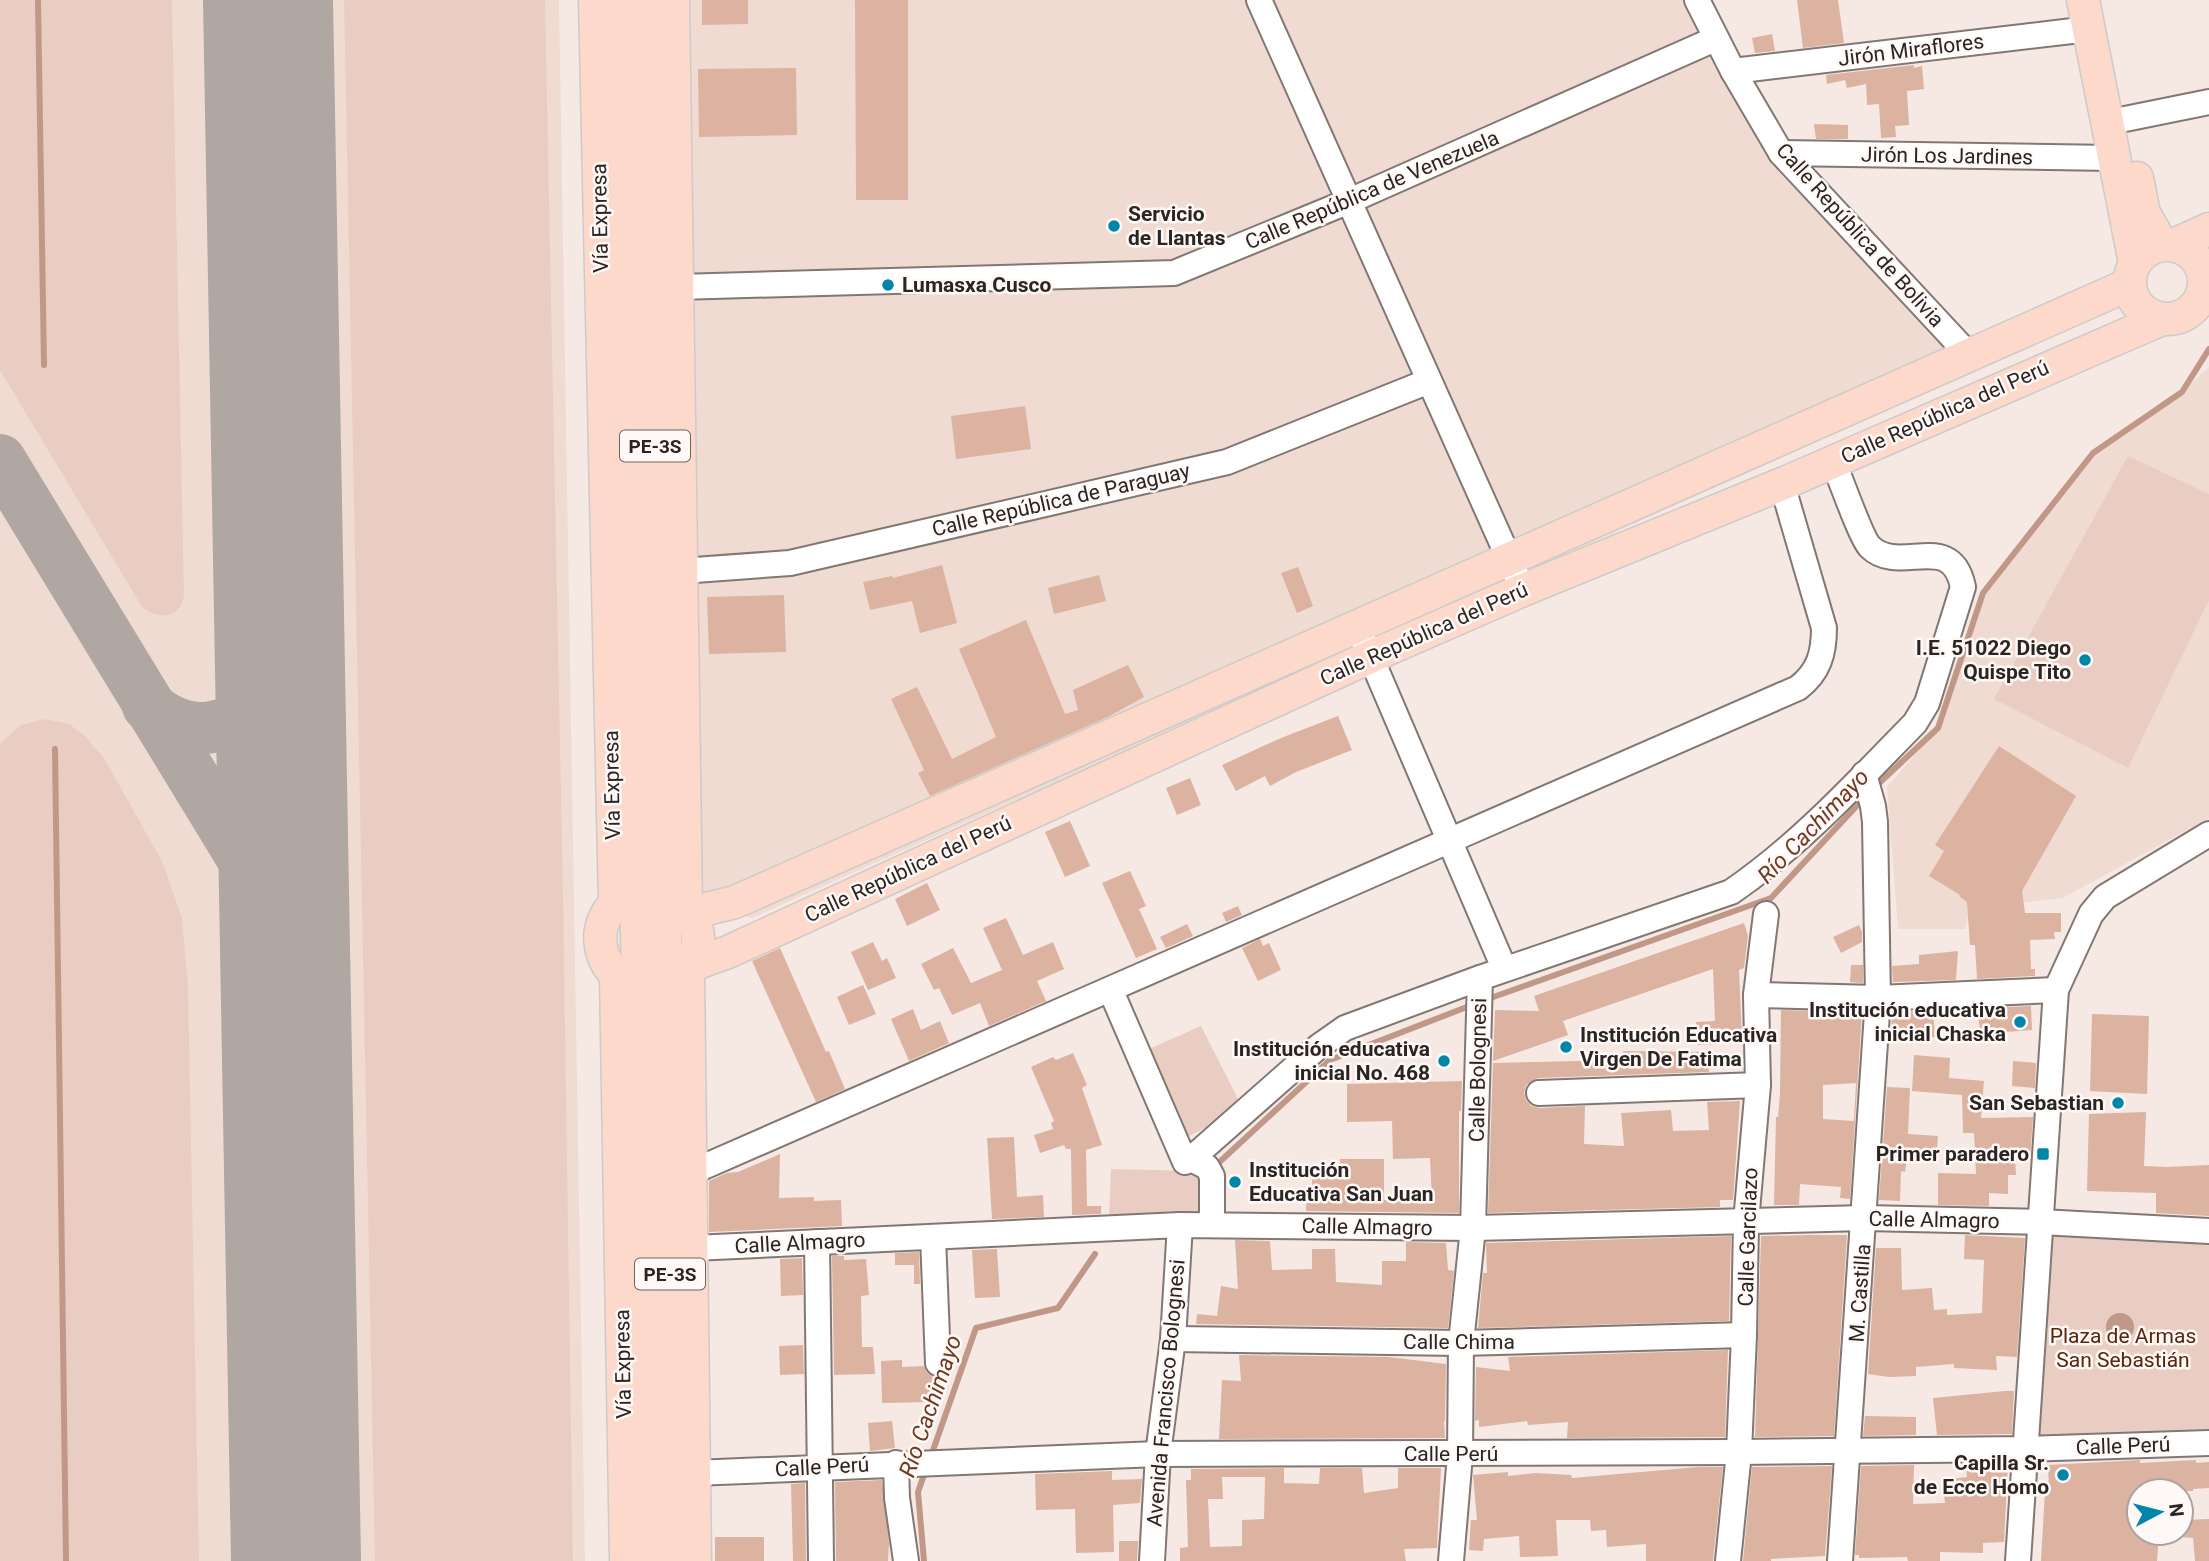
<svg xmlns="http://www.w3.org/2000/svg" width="2209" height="1561" viewBox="0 0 2209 1561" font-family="Roboto,sans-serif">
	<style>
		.built { fill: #f0dbd3 }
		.green { fill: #e9cdc2 }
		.water { fill: #c19888 }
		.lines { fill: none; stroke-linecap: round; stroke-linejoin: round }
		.stream { stroke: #c19888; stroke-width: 6 }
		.taxiway { stroke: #b0a6a2; stroke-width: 52 }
		.runway { stroke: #b0a6a2; stroke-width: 130 }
		.building { fill: #dcb2a1; fill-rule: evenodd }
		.minor-casing { stroke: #827772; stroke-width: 28 }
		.major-casing { stroke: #cccbca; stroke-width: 35 }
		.minor { stroke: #fff; stroke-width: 24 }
		.major { stroke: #fcd9ca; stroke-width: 32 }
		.poi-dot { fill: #0086a8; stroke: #fef9f6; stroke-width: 2.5 }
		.labels { text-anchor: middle; stroke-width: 5; stroke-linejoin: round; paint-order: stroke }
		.shield { fill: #fef9f6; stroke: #6a6562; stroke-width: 2 }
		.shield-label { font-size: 19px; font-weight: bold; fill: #2a2523 }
		.street-label { font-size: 21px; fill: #2a2523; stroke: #fef9f6 }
		.poi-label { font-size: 21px; font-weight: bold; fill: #2a2523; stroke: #fef9f6; text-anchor: end }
		.park-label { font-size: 21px; fill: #58240b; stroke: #fef9f6 }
		.water-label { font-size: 23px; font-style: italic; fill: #6f3921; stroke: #fef9f6 }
	</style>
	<rect width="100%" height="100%" fill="#f6e9e4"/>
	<g class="built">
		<path d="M0,0h559l26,1561h-585z"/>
		<path d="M653,0h1053l66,140 215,226 -1235,552 -82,-22z"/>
		<path d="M2209,367v451l-146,80 -93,11 -5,20h-67l-11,-142 51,-59 45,-135 110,-140 89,-61z"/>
	</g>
	<g class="green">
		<path d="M0,0h172l12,596c-4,23 -26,24 -42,11l-142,-237z"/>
		<path d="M344,0h201l18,893 10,668h-198z"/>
		<path d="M2128,456l81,38v106l-81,168 -134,-69z"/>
		<path d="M44,719l25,5 15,11 20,23 59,105 19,56 6,66 11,576h-199v-817l21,-19z"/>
		<path d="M1201,1026l42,83 -58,29 -38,-88z"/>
		<path d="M1111,1169l87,2 4,46 -93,4z"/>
		<path d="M2046,1235l163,8v195l-178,4z"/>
	</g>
	<circle class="water" cx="2120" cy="1327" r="14"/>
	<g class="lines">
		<g class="stream">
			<path d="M38,0l6,365"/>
			<path d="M55,749l11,812"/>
			<path d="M1875,787l63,-59 45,-135 110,-140 89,-61 27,-43"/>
			<path d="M1485,1000l286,-102 94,-101"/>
			<path d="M1213,1168l117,-108 142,-55"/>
			<path d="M931,1456l45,-128 82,-20 37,-54"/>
			<path d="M924,1561l-6,-69 8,-23"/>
		</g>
		<g class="taxiway">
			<path d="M0,460l285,468"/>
			<path d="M148,706c49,41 83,17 132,-8"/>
		</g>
		<path class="runway" d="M268,0l28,1561"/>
	</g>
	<g class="building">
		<path d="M702,0h46v24l-46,1z"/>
		<path d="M855,0h53v200h-52z"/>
		<path d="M1797,0h41l6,43 -41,5z"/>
		<path d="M1772,34l3,17 -20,2 -3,-15z"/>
		<path d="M1914,65v3l8,-2 2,23 -17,2 2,34 -14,1 1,11 -15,1 -2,-34 -12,1 -1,-21 -19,4 -2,-8 -18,4 -1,-9z"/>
		<path d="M796,68l1,67 -98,2 -1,-68z"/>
		<path d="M1814,124l34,1v14h-32z"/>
		<path d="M1025,406l6,43 -75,10 -5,-43z"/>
		<path d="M942,565l15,58 -37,10 -8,-32 -42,9 -7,-28 29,-6 1,2z"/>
		<path d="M1298,567l15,39 -16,7 -16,-40z"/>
		<path d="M1099,575l7,26 -52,13 -6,-26z"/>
		<path d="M784,595l2,57 -77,2 -2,-57z"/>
		<path d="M1026,620l39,94 13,-4 -5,-20 55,-25 16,32 -36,20 -178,79 -12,-23 6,-3 -33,-71 26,-12 35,72 44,-22 -37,-88z"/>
		<path d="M1338,716l14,34 -56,22 -26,14 -5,-10 -29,15 -14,-26 59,-27z"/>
		<path d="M1999,746l77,50 -54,95 3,22h36v19h-7l1,7 -25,1 1,29h4v7l-58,3 -2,-34h-5l-3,-43 -8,-6 1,-1 -31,-19 15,-25 -9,-6z"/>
		<path d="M1190,778l11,27 -24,10 -11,-27z"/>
		<path d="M1070,821l20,45 -25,11 -20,-45z"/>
		<path d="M1130,871l16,35 -7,3 18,40 -21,9 -34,-75z"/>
		<path d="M927,883l13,27 -33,16 -12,-27z"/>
		<path d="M1238,906l4,9 -16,7 -4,-9z"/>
		<path d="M1006,918l17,37 30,-13 11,27 -27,12 9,20 -57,25 -9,-23 -28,12 -13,-27 -5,2 -13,-26 32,-16 18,35 31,-13 -19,-42z"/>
		<path d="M1744,923l4,13 -4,32 -5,2 3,68 -21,1v5l-24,1 -1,-23 19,-1 -2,-52 -150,52 5,14 -75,26 2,-51 44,1 -5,-15z"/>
		<path d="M1187,924l6,12 -27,12 -6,-11z"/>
		<path d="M1859,925l3,7v10l-21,11 -8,-16z"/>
		<path d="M1260,939l3,7 6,-3 12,27 -23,11 -16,-33z"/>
		<path d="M873,942l9,19 5,-3 9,20 -28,12 -17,-38z"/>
		<path d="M780,948l46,104 3,-1 16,38 -29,13 -64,-141z"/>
		<path d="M1958,951l-2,29 -63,2 -1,-16 27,-2v-9z"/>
		<path d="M1851,965h12v18l-13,-1z"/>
		<path d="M863,985l13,29 -27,11 -12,-28z"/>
		<path d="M2031,1006l1,24 -52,4 -2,-26z"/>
		<path d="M913,1009l8,21 19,-9 9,22 -40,18 -18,-42z"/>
		<path d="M1781,1010l81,2 -12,187 -10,-1 1,-11 -41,-3 -1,21h-25l2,-88h2l2,-23zM1856,1083l-2,38 -31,-2v-34z"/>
		<path d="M1933,1010l2,27 -30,1v4l-15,1 2,-31z"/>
		<path d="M2092,1014l57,2 -2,78 -57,-3z"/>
		<path d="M1623,1051l86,1v20l-171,6 -12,7 -2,8 2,7 5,6 9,2 45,-2 -1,38 40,2 -3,-33 50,-3 2,21 36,-1 -2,-28 33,-1 -7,99h-13v7l-232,6 5,-150 129,-3z"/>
		<path d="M1073,1053l14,32 -5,3 20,57 -16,5 1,56h14v8l-29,1 -1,-66h-5l-2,-4 -24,8 -6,-18 19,-6 -2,-6 3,-2 -23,-54 22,-10 3,3z"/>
		<path d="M1914,1055l36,3 -1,20 35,3 -3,37 52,-1 -3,41 -15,1 1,16h-8v19l-19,-1v13l-51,-1v-32l38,1 -2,-41h-11l-1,-38 -50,-4z"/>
		<path d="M2013,1061l23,2 -1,25 -23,-2z"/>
		<path d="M1462,1081l-1,30h-2v102l-153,-2 1,-21 5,1v-22h28v-10h44v41l48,-1 -2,-41 -37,1 -1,-38 -45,1v-38z"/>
		<path d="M1887,1087l23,1 -2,46 30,2 -2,24 -29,-2 -2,14 -4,-1 -1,30 -21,-1z"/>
		<path d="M2146,1112l-2,54 23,1 42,-2v51l-53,-3v-20l-69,-2 2,-77z"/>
		<path d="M1014,1137l3,60 26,-2 1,22 -52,2 -5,-81z"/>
		<path d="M780,1154l-1,44 35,-1v4l27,-1 1,26 -133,6v-51l18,-8 11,-1z"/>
		<path d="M1810,1235h37l-13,201 -79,1 6,-201z"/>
		<path d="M1965,1235l60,3 -8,119 -21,-1 1,14 -43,-2v-4l-38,3v9l-27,1 -21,-3 8,-126h25l1,42 30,-2 2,22 13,-1v6l35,-2 2,-53 -20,-1z"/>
		<path d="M1731,1236l-2,85 -251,7 5,-55h4l-1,-30z"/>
		<path d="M1235,1240l35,1 2,29 40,-1v-20h23l1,33 46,3v-24h24v-19l40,1 2,27 6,1 -6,57 -252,-4 1,-10 20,2 4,-30 17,3z"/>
		<path d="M997,1249l3,48 -25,1 -3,-48z"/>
		<path d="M919,1252l1,32h-6v-19h-19v-12z"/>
		<path d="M832,1256h12v4l22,-1 3,36 -8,1 1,51h11l2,27 -41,1z"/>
		<path d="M802,1258l1,37 -22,1 -1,-37z"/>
		<path d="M803,1345l1,29 -24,1 -1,-29z"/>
		<path d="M1728,1350l-3,87 -158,1 1,-16 -40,3 -1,-4 -48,6v-7l-4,1 1,-54 34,4 -2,-14z"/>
		<path d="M1239,1355l150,2 57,7 -1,57h-1l1,17 -226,1 3,-59 19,1z"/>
		<path d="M902,1360v7l22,-1 2,5 7,6 1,25 -52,1 -1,-42z"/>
		<path d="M2005,1391h9l-2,43 -75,1 -4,-37z"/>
		<path d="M1865,1416l51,1v18l-53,1z"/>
		<path d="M892,1421l3,27 -25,3 -2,-28z"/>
		<path d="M2140,1460v3l56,-3v3l13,-1v26l-16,1v2h-54v42h20l-2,28h-116l4,-70h4l-1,-26z"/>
		<path d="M1966,1464h42l-4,78 -21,1v10l-43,-1v9h-32l-1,-4 -48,1v-3h-4l6,-89 53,-1 -1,39 32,-1 -3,-23 25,-3z"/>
		<path d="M1832,1466l-7,90 -54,3v2h-28l9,-94z"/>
		<path d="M1699,1467h24l-10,94h-67v-17l-39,3 -1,-17 -15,1 -1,-11h-34l2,36 -38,1 -1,-21 -35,3 -1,12 -14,-1 2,-30h6l-4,-45 35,-3v4l28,-3 35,2 1,3z"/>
		<path d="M1284,1468v15l35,1 1,-16h42l2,25 34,-5v-20h43l-4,80 -33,1 2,12h-226v-13l8,-1 -2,-67h5v-11zM1222,1477h43l-1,42 -22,1v26l-32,1 -2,-48h15z"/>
		<path d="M1112,1471v9l30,-1 -2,24 -27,2 1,47 -38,1 -1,-44 -39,1 -1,-36z"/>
		<path d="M882,1480l7,64 -1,17h-52l-1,-79z"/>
		<path d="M805,1483l1,78h-13l-2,-77z"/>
		<path d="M2209,1519v42h-14l-2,-23 -12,-1v-17z"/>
		<rect x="715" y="1537" width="49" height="24"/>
		<path d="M1119,1541h19l-1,20h-18z"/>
	</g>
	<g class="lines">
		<defs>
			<g id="minor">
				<path d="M1259,0l264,590"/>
				<path d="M1697,0l36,71 48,82 188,202"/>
				<path d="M1733,71l356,-42"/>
				<path d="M2125,119l84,-17"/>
				<path d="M1781,153l333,5"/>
				<path d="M678,287l496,-14 173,-71 368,-163"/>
				<path d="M681,571l109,-8 437,-101 202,-81"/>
				<path d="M1357,625l147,343"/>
				<path d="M1111,991l74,171 6,-3 16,8 5,9v49"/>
				<path d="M1756,995l122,3 178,-8"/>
				<path d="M1539,1093l219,-8"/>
				<path d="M1191,1159l127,-112 27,-19 135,-50"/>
				<path d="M692,1172l1106,-484c21,-16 26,-35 26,-60l-42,-144"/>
				<path d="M933,1237l5,126"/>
				<path d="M817,1242l4,319"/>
				<path d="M693,1248l487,-23 293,3 392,-10 176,4 168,9"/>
				<path d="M1173,1339l288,4 283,-8"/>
				<path d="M896,1463l1,35 9,63"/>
				<path d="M694,1473l464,-19 581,-2 286,-3 184,-6"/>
				<path d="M1152,1561l6,-107 15,-115 7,-114"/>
				<path d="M1451,1561l9,-106 1,-112 12,-115 7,-250 251,-86c70,-48 125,-109 184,-169l12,-20 36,-116c-12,-58 -63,-11 -93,-40 -9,-9 -30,-70 -37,-86"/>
				<path d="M1728,1561l11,-109 5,-117 2,-113 12,-137 -2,-90 10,-81"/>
				<path d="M1840,1561l38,-563 -3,-176 -2,-16 -9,-32"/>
				<path d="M2018,1561l38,-571 35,-76 14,-17 104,-63"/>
			</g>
			<g id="major">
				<path d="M595,0l20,904"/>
				<path d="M619,0l30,1561"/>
				<path d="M646,0l21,1018 6,543"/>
				<path d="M673,0l13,906"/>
				<path d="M2083,0l52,263"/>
				<path d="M2137,178l7,35 18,32"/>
				<path d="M2174,245l35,-16"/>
				<circle cx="2167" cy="282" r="37"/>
				<path d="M633,892c-54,23 -37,97 21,97"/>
				<path d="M676,898c23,19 30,46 12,72l7,591"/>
				<path d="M691,913l44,-11 1395,-618"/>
				<path d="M692,965l36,-13 644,-296 151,-66 259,-106 380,-165"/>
				<path d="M616,976l10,585"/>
			</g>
		</defs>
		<use href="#minor" class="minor-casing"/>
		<use href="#major" class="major-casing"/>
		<use href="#minor" class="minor"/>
		<use href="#major" class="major"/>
	</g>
	<g class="poi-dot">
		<circle cx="1114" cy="226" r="7"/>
		<circle cx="888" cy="285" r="7"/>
		<circle cx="2085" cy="660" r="7"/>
		<circle cx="2020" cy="1022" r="7"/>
		<circle cx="1566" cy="1047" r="7"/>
		<circle cx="1444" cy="1061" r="7"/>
		<circle cx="2118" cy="1103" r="7"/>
		<rect x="2036" y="1147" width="14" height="14" rx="3.5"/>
		<circle cx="1235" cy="1182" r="7"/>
		<circle cx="2063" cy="1475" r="7"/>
	</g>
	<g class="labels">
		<g class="shield">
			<rect x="620" y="430.5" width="70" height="31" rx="5"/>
			<rect x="635" y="1258.5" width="70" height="31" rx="5"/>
		</g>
		<g class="shield-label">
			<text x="655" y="453">PE-3S</text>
			<text x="670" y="1281">PE-3S</text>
		</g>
		<g class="street-label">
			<text transform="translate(1911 50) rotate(-7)" y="7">Jirón Miraflores</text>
			<text transform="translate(1947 156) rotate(1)" y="7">Jirón Los Jardines</text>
			<text transform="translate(1372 190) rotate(-23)" y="7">Calle República de Venezuela</text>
			<text transform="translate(600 218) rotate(-91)" y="7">Vía Expresa</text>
			<text transform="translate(1860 235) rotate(48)" y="7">Calle República de Bolivia</text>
			<text transform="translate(1945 412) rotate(-24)" y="7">Calle República del Perú</text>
			<text transform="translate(1061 500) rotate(-13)" y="7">Calle República de Paraguay</text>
			<text transform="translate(1424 634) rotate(-24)" y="7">Calle República del Perú</text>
			<text transform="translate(612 785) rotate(-91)" y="7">Vía Expresa</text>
			<text transform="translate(908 869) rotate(-25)" y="7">Calle República del Perú</text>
			<text transform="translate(1478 1070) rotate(-89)" y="7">Calle Bolognesi</text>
			<text transform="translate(1934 1220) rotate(1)" y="7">Calle Almagro</text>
			<text transform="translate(1367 1227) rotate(1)" y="7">Calle Almagro</text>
			<text transform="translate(1748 1237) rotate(-88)" y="7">Calle Garcilazo</text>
			<text transform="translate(800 1243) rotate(-3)" y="7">Calle Almagro</text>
			<text transform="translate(1860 1293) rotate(-86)" y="7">M. Castilla</text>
			<text x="1459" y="1349">Calle Chima</text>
			<text transform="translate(623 1364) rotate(-91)" y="7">Vía Expresa</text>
			<text transform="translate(1166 1393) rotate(-85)" y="7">Avenida Francisco Bolognesi</text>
			<text transform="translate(2123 1446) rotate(-2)" y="7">Calle Perú</text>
			<text x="1451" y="1461">Calle Perú</text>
			<text transform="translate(822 1467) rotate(-3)" y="7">Calle Perú</text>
		</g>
		<g class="poi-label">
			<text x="1128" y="221" text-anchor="start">Servicio<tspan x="1128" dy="24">de Llantas</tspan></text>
			<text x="902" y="292" text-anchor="start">Lumasxa Cusco</text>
			<text x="2071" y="655">I.E. 51022 Diego<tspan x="2071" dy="24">Quispe Tito</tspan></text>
			<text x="2006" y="1017">Institución educativa<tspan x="2006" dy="24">inicial Chaska</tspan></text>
			<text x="1580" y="1042" text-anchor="start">Institución Educativa<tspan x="1580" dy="24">Virgen De Fatima</tspan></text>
			<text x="1430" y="1056">Institución educativa<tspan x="1430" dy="24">inicial No. 468</tspan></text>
			<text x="2104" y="1110">San Sebastian</text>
			<text x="2029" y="1161">Primer paradero</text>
			<text x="1249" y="1177" text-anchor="start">Institución<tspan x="1249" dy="24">Educativa San Juan</tspan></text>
			<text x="2049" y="1470">Capilla Sr.<tspan x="2049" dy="24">de Ecce Homo</tspan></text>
		</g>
		<g class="park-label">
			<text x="2123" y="1343">Plaza de Armas<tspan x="2123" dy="24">San Sebastián</tspan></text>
		</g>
		<g class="water-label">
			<text transform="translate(1813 826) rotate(-46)" y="8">Río Cachimayo</text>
			<text transform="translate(930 1406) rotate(-71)" y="8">Río Cachimayo</text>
		</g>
	</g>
	<g transform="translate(2160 1512) rotate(83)"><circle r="33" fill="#fef9f6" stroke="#a9a4a2" stroke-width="2"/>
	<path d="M0-5L12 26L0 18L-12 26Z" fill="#0086a8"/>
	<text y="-10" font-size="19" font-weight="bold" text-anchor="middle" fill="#2a2523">N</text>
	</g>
</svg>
